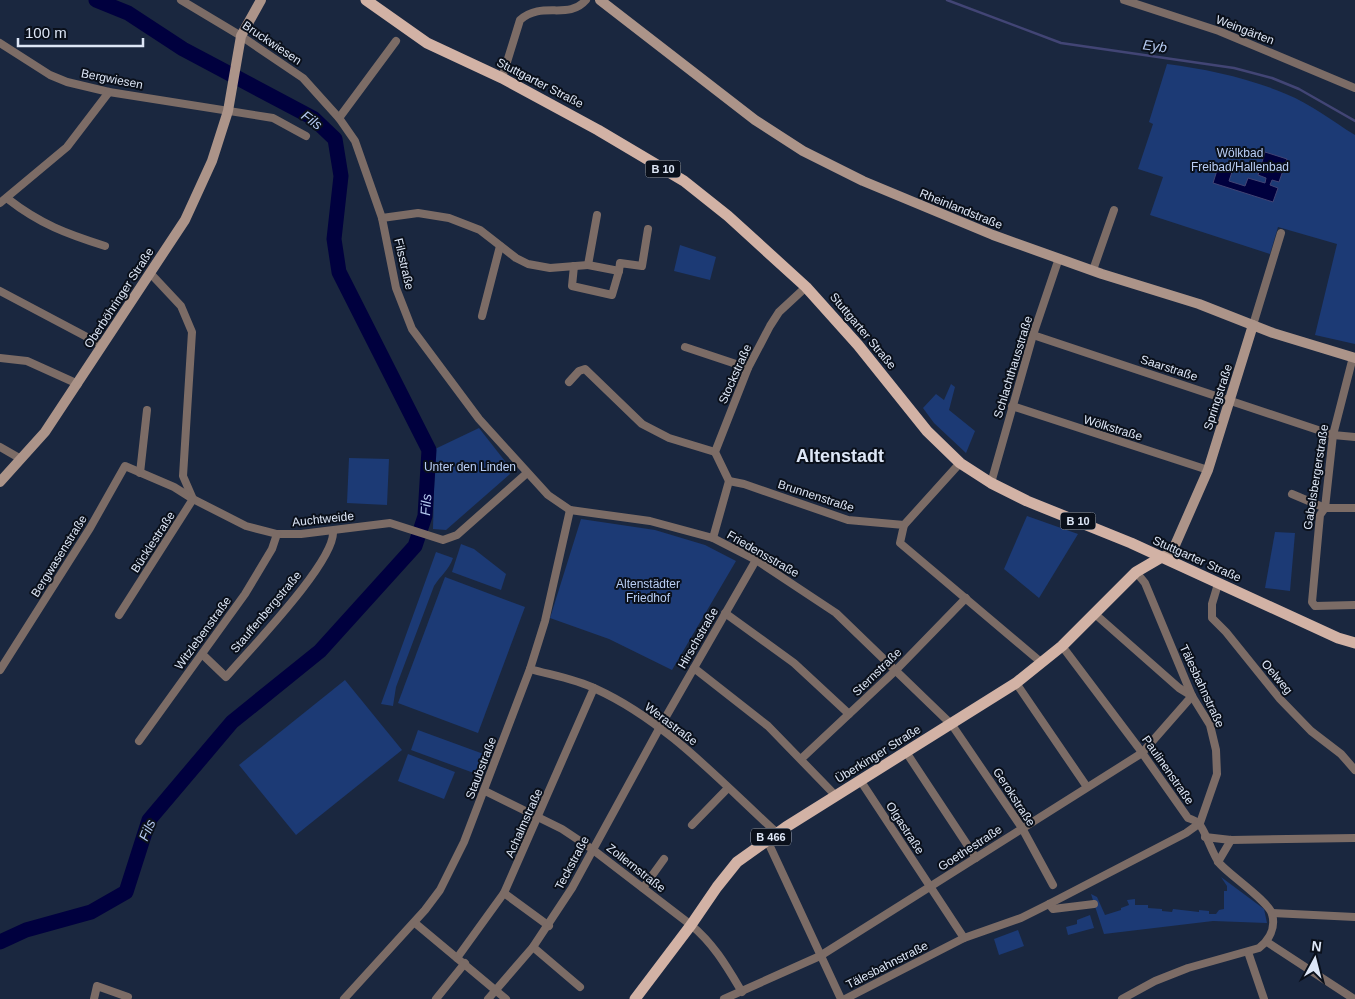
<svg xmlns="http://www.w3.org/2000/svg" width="1355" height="999" viewBox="0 0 1355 999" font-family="Arial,sans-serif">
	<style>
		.green { fill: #1c3a75 }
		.water { fill: #00003e; stroke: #424575 }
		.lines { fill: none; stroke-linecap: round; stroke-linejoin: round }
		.stream { stroke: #424575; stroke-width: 2.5 }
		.river { stroke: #00003e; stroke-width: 15 }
		.street { stroke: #7c6c66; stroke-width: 8 }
		.secondary { stroke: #ac9489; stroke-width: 10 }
		.primary { stroke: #d2b2a5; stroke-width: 11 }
		.labels { text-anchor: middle; stroke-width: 4; stroke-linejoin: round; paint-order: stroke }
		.shield { fill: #0a101b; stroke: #9ea6b4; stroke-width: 1 }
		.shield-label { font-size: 11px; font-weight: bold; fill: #dde6f6 }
		.street-label { font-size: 12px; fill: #dde6f6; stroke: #0a101b }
		.park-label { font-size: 12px; fill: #b9cef4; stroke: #0a101b }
		.water-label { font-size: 14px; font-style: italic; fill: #b5caf0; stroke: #0a101b }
		.district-label { font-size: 18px; font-weight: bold; fill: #dde6f6; stroke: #0a101b }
	</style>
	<rect width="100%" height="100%" fill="#1a273f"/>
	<g class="green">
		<path d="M1167,64c39,5 82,14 119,30 25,10 46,27 69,41v209l-40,-9 22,-91 -59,-17 -8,27 -120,-39 13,-38 -25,-8 15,-45 -4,-2z"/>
		<path d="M680,245l36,12 -6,23 -36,-9z"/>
		<path d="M951,384l4,3 -6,23 26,21 -9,22 -32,-30 -11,-15 13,-14 8,6z"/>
		<path d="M479,428l29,37 2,9 -64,56 -13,-1 2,-80z"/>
		<path d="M349,458l40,1 -2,46 -40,-2z"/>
		<path d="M1027,516l51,18 -39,64 -35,-29z"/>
		<path d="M581,519l74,11 50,15 31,16 -64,109 -63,-31 -59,-21z"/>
		<path d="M1275,532l20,1 -5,58 -25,-3z"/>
		<path d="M461,544l13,5 32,25 -5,16 -49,-18z"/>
		<path d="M436,552l17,6c-4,12 -13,18 -19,28l-38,101 -3,19 -12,-2z"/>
		<path d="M445,577l80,30 -47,126 -80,-30z"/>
		<path d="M345,680l57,70 -106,85 -57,-70z"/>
		<path d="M418,730l71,26 -7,20 -71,-26z"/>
		<path d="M408,754l47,18 -11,27 -46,-18z"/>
		<path d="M1221,877l43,32 3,14 -54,-2 -109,13 -13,-40 6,3 8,18 16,-5v-2l8,-3 -2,-5 8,-1v6h13v3l14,1v2l10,1 1,-3 26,3v-2l10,1v3h7l3,-4 5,-1v-18h3v-5z"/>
		<path d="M1090,915l4,13 -26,7 -2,-8 11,-3v-4z"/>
		<path d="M1018,930l6,16 -25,9 -5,-16z"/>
	</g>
	<path class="water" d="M1265,152l22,7 -8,23 -7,-2 -2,5 8,3 -5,14 -60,-19 5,-16 14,5 -3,9 16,5 3,-8 17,5 1,-5 -8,-3z"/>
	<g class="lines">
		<path class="stream" d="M947,0l114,43 173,25 38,10 27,11 56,32"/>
		<path class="river" id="s1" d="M0,942l26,-12 65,-18 35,-20 23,-72 83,-98 88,-71 95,-105 10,-30 4,-66 -90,-178 -5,-33 7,-63 -6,-37 -22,-21 -130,-69 -55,-36 -32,-13"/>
		<g class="street">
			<path d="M181,0l60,36 62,42 36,40 16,23 27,77 14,70 16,41 67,90 69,76 22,15 80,11 63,17 43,22 80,53 116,112 70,103 31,57"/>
			<path d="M1124,0l95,31 136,57"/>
			<path d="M0,43l50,32 17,7 42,10 164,26 33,18"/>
			<path d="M502,78l18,-58c23,-20 48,1 66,-20"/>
			<path d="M339,118l57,-77"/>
			<path d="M8,199c32,25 59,35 97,47"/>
			<path d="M0,203l67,-56 42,-55"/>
			<path d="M382,218l36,-5 31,5 31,12 36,28 12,6 22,4 38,-3 9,-50"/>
			<path d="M588,265l31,6 1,-8 22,3 6,-37"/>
			<path d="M574,266l-2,20 40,9 7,-24"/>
			<path d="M1093,270l21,-60"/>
			<path d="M151,274l30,32 11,26 -9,144 10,23 53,27 31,8h24l89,-11 53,17 14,-5 70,-62"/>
			<path d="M0,291l102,54"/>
			<path d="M482,316l18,-70"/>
			<path d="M1253,325l28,-92"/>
			<path d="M1033,335l300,100 22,2"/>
			<path d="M685,347l63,21"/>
			<path d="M1353,357l-20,78 -8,73 -5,7 -8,87 3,4 40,-1"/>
			<path d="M0,358l27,3 51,23"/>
			<path d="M569,382l10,-11 6,-2 57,55 27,14 46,14"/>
			<path d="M1012,406l196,64"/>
			<path d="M0,447l21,12"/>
			<path d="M140,473l7,-63"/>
			<path d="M729,481l-14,-29 33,-84 22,-42 9,-14 27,-25"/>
			<path d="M991,483l42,-148 26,-77"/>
			<path d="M1292,494l33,14h30"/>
			<path d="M904,525l56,-62"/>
			<path d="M713,538l16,-57 15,3 104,36 56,5 -4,18 142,120"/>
			<path d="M1218,584l-6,20v14l14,14 54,67 31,32 30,23 14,16"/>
			<path d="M725,613l69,50 55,51"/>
			<path d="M1095,614l84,74 13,8"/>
			<path d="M1062,646l76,101 50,71c3,1 8,3 10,5 7,5 14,32 22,41 11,12 49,38 52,50 4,14 -3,26 -13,34l-71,20 -33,13 -33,18"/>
			<path d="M202,654l24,23c22,-26 110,-116 107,-146"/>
			<path d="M694,668l74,58 68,70"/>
			<path d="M530,669c21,6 46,10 66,20 70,32 124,92 181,144"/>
			<path d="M0,670l90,-142 35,-62 49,21 19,12 -74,116"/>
			<path d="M1016,683l71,104"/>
			<path d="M139,741l106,-147 27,-45 5,-15"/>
			<path d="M906,752l70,106"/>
			<path d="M801,759l95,-89 70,-72"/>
			<path d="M860,780l104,158"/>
			<path d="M485,791l77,38 30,20 99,76c23,19 36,42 51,67"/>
			<path d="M692,825l36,-37"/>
			<path d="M1205,837l26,3 124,-2"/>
			<path d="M767,840l74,159"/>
			<path d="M1218,862l13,-22"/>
			<path d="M643,888l21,-29"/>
			<path d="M504,893l45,33"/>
			<path d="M1049,904l4,5 41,-5"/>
			<path d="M1272,913l83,4"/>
			<path d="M415,923l91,76"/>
			<path d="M1267,942l87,57"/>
			<path d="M533,947l47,40"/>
			<path d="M1248,952l16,47"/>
			<path d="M457,958l47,-65 90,-205"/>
			<path d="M94,999l3,-13 31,11"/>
			<path d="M344,999l81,-89 15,-20 24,-48 66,-173 15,-48 25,-111"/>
			<path d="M436,999l29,-36"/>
			<path d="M488,999l45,-52 39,-59 88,-161 96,-167"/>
			<path d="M724,999l96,-43 322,-203 50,-57"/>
			<path d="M845,999l119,-61 57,-20 28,-14 137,-71 14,-10 17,-49 -1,-24 -6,-25 -18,-29 -47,-113 -9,-11"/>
		</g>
		<g class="secondary">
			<path d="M600,0l155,120 48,31 60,30 130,54 109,39 97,30 74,29 82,25"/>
			<path d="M0,482l45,-50 140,-212 27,-59 16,-50 13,-75 20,-36"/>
			<path d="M1160,558l12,-6 36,-82 45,-145"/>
		</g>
		<g class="primary">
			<path d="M366,0l61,43 75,35 96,52 86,51 44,35 78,71 52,58 69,86 33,32 31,20 36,18 104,42 207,95 17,5"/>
			<path d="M635,999l56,-74 26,-38 20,-25 49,-35 230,-144 46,-37 74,-74 24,-14"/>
		</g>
	</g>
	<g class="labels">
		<g class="shield">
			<rect x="645.5" y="160.5" width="35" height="17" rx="4"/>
			<rect x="1060.5" y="512.5" width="35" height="17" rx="4"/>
			<rect x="751" y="828.5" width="40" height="17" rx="4"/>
		</g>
		<g class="shield-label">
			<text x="663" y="173">B 10</text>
			<text x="1078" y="525">B 10</text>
			<text x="771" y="841">B 466</text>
		</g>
		<g class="street-label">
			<text transform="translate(1245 30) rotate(21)" y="4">Weingärten</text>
			<text transform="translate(272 43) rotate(34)" y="4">Bruckwiesen</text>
			<text transform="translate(112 79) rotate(11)" y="4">Bergwiesen</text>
			<text transform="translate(540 83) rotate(27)" y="4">Stuttgarter Straße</text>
			<text transform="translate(961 209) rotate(22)" y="4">Rheinlandstraße</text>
			<text transform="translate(404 264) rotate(77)" y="4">Filsstraße</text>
			<text transform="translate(119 298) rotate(-57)" y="4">Oberböhringer Straße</text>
			<text transform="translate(863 331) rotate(50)" y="4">Stuttgarter Straße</text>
			<text transform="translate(1013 367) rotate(-73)" y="4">Schlachthausstraße</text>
			<text transform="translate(1169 368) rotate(18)" y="4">Saarstraße</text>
			<text transform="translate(735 374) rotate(-66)" y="4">Stockstraße</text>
			<text transform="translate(1218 397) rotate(-72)" y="4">Springstraße</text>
			<text transform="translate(1113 428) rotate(17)" y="4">Wölkstraße</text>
			<text transform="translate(1316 477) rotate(-81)" y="4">Gabelsbergerstraße</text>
			<text transform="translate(816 496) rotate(18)" y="4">Brunnenstraße</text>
			<text transform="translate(323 519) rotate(-6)" y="4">Auchtweide</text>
			<text transform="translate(153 542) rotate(-57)" y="4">Bücklestraße</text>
			<text transform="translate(763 554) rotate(30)" y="4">Friedensstraße</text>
			<text transform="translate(59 556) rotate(-58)" y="4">Bergwasenstraße</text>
			<text transform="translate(1197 559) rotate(24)" y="4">Stuttgarter Straße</text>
			<text transform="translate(266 612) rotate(-50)" y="4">Stauffenbergstraße</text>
			<text transform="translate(203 633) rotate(-54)" y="4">Witzlebenstraße</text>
			<text transform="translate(698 638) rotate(-60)" y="4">Hirschstraße</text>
			<text transform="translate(877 672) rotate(-44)" y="4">Sternstraße</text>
			<text transform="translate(1277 677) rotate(50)" y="4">Oelweg</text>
			<text transform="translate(1202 686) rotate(65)" y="4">Tälesbahnstraße</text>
			<text transform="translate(671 724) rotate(37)" y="4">Werastraße</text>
			<text transform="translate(878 754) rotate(-32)" y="4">Überkinger Straße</text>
			<text transform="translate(481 768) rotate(-69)" y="4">Staubstraße</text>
			<text transform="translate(1168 770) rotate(55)" y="4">Paulinenstraße</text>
			<text transform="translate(1014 797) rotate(57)" y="4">Gerokstraße</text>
			<text transform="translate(524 823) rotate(-66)" y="4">Achalmstraße</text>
			<text transform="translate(905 828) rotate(57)" y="4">Olgastraße</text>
			<text transform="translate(970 848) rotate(-33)" y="4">Goethestraße</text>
			<text transform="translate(572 863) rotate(-62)" y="4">Teckstraße</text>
			<text transform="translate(636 868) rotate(38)" y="4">Zollernstraße</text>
			<text transform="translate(887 965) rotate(-27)" y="4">Tälesbahnstraße</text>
		</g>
		<g class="park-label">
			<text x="1240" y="157">Wölkbad<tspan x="1240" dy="14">Freibad/Hallenbad</tspan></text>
			<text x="470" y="471">Unter den Linden</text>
			<text x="648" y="588">Altenstädter<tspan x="648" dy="14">Friedhof</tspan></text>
		</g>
		<g class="water-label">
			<text transform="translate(1155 46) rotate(8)" y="5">Eyb</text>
			<text transform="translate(312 120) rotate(36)" y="5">Fils</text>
			<text dy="5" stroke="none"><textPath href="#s1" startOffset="638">Fils</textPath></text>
			<text transform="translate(147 830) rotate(-67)" y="5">Fils</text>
		</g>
		<g class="district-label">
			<text x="840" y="462">Altenstadt</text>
		</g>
	</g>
	<g transform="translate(1315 959) rotate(7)" stroke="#0a101b" stroke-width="4" paint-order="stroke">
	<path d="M0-4L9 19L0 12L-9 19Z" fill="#dde6f6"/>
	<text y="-8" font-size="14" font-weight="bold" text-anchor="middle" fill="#dde6f6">N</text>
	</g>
	<path d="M18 38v8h125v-8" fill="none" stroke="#dde6f6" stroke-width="2.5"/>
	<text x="25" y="38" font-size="15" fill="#dde6f6" stroke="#0a101b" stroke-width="4" paint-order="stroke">100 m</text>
</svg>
